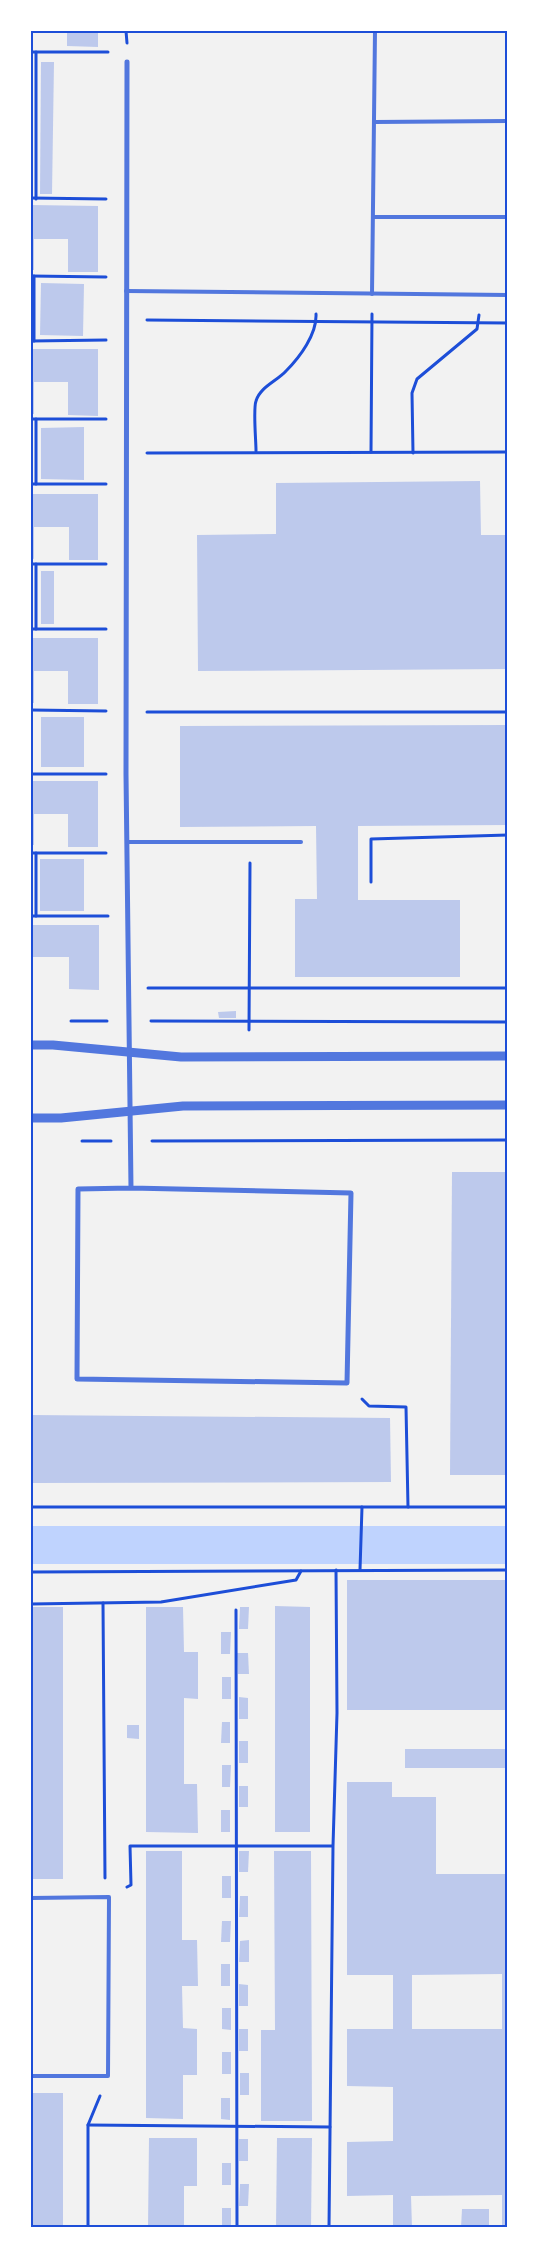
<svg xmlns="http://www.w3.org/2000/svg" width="539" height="2259" viewBox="0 0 539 2259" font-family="Arial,sans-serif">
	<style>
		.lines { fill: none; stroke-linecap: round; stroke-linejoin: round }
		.canal { stroke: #bfd3fe; stroke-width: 38 }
		.building { fill: #bdc9ec; fill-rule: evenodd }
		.path { stroke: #1d4ed8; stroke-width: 3 }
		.service { stroke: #5277de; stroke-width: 4 }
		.minor { stroke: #5277de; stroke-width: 5 }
		.tertiary { stroke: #5277de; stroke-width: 9 }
		.neatline { fill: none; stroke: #1d4ed8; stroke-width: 2 }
	</style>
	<rect width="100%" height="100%" fill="#f2f2f2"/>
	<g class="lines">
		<path class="canal" d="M31,1545h477"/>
	</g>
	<g class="building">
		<path d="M67,31h31v16l-31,-1z"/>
		<path d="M41,62h13l-2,132h-12z"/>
		<path d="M31,205l67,1v66h-30v-33h-34v31h-3z"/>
		<path d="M41,283l43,1 -1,52 -43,-1z"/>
		<path d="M31,349h67v67l-30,-1v-33h-34v32h-3z"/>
		<path d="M84,427v53l-43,-1v-51z"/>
		<path d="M480,481l1,54h27v134l-310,2 -1,-136 79,-1v-51z"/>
		<path d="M31,494h67v66h-29v-33h-35v32l-3,-1z"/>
		<rect x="41" y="571" width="13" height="53"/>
		<path d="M31,638h67v66h-30v-33h-34v32h-3z"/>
		<rect x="41" y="717" width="43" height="50"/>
		<path d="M508,725v100l-150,1v74h102v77h-165v-78h22l-1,-73 -136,1v-101z"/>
		<path d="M31,781h67v66h-30v-33h-34v31h-3z"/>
		<rect x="40" y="859" width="44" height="52"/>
		<path d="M31,925h68v65l-30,-1v-32h-36v33h-2z"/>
		<path d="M236,1011v7h-17l-1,-6z"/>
		<path d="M452,1172h56v303h-58z"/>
		<path d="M31,1415l359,3 1,64 -360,1z"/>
		<rect x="347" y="1580" width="161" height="130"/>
		<path d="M275,1606l35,1v225h-35z"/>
		<rect x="31" y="1607" width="32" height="272"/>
		<path d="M146,1607h37l1,45h14v47l-14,-1v86h13l1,49 -52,-1z"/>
		<path d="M240,1607h9l-1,22h-9z"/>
		<path d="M221,1632h10l-1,22h-9z"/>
		<path d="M237,1653h11l1,21h-11z"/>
		<rect x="222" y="1677" width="9" height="22"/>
		<path d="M239,1697l9,1v21h-9z"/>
		<path d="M222,1722h8v21h-9z"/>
		<path d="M127,1725h12v14l-12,-1z"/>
		<rect x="239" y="1741" width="9" height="22"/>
		<rect x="405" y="1749" width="103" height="19"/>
		<path d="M222,1765h9l-1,22h-8z"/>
		<path d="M347,1782h45v15h44v77h72v354h-6v-33l-91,1 1,32h-19v-33l-46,1v-54l46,-1v-54l-46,-1v-57h46v-54h-46zM502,1974v55h-90v-54z"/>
		<rect x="239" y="1786" width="9" height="21"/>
		<rect x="221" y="1810" width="9" height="22"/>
		<path d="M146,1851h36v89h15l1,46h-16l1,42 14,1v46h-14v44l-37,-1z"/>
		<path d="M239,1851h10l-1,21h-9z"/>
		<path d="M274,1851h37l1,270h-51v-91h14z"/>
		<rect x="222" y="1876" width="9" height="22"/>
		<path d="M240,1896h8v21h-9z"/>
		<path d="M222,1921h9l-1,21h-9z"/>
		<path d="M249,1940v22h-10l1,-21z"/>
		<rect x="221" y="1964" width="9" height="22"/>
		<path d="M239,1984l9,1v21h-9z"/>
		<path d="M222,2008h9v22l-9,-1z"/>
		<rect x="239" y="2029" width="9" height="22"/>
		<rect x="222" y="2052" width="9" height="22"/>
		<rect x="240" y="2073" width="9" height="22"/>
		<rect x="31" y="2093" width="32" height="135"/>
		<path d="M221,2098h9v22l-9,-1z"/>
		<path d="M149,2138h48v48h-13v42h-36z"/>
		<path d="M277,2138h35l-1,90h-35z"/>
		<rect x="239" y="2139" width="9" height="22"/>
		<rect x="222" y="2163" width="9" height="22"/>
		<path d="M240,2184h9l-1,22h-9z"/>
		<rect x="222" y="2208" width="9" height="20"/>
		<path d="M462,2209h27v19h-28z"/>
	</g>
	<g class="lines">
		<g class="path">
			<path d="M126,31l1,12"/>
			<path d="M31,52h77"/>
			<path d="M31,198l75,1"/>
			<path d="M36,199v-147"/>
			<path d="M31,276l75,1"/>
			<path d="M34,276v65"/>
			<path d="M147,320l361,3"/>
			<path d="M31,341l75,-1"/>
			<path d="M31,419h75"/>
			<path d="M36,419v65"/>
			<path d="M256,451c0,-11 -3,-42 0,-50 4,-14 21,-20 30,-30 14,-14 31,-37 30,-57"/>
			<path d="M371,452l1,-138"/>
			<path d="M147,453l361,-1"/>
			<path d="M413,453l-1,-60 5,-14 60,-50 2,-14"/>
			<path d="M31,484h75"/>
			<path d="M31,564h75"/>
			<path d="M36,564v65"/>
			<path d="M31,629h75"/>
			<path d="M31,710l75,1"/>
			<path d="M147,712h361"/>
			<path d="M31,774h75"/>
			<path d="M31,853h75"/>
			<path d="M371,882v-43l137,-4"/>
			<path d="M31,916h77"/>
			<path d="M36,916v-63"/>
			<path d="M148,988h360"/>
			<path d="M71,1021h36"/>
			<path d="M151,1021l357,1"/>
			<path d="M249,1030l1,-167"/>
			<path d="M82,1141h29"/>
			<path d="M152,1141l356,-1"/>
			<path d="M362,1399l7,7 37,1 2,100"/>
			<path d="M31,1507h477"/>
			<path d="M360,1570l2,-63"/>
			<path d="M31,1572l477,-2"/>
			<path d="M103,1603l2,275"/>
			<path d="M31,1604l130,-2 135,-22 5,-9"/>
			<path d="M236,1610l1,618"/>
			<path d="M127,1887l4,-2 -1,-39h202"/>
			<path d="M88,2125l242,2"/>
			<path d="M88,2228v-103l12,-29"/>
			<path d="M329,2228l4,-382 4,-133 -1,-143"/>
		</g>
		<g class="service">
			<path d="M374,122l134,-1"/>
			<path d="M373,217h135"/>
			<path d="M126,291l382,4"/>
			<path d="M372,294l3,-263"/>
			<path d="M127,842h174"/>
			<path d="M31,1898l78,-1 -1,179h-77"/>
		</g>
		<path class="minor" d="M127,62l-1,712 5,414 -53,1 -1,190 270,4 4,-190 -220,-5"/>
		<g class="tertiary">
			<path d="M31,1045h22l128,12 327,-1"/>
			<path d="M31,1118h30l122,-12 325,-1"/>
		</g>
	</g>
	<rect width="539" height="2259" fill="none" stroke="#ffffff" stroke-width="65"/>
	<rect x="32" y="32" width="474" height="2194" class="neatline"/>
</svg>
